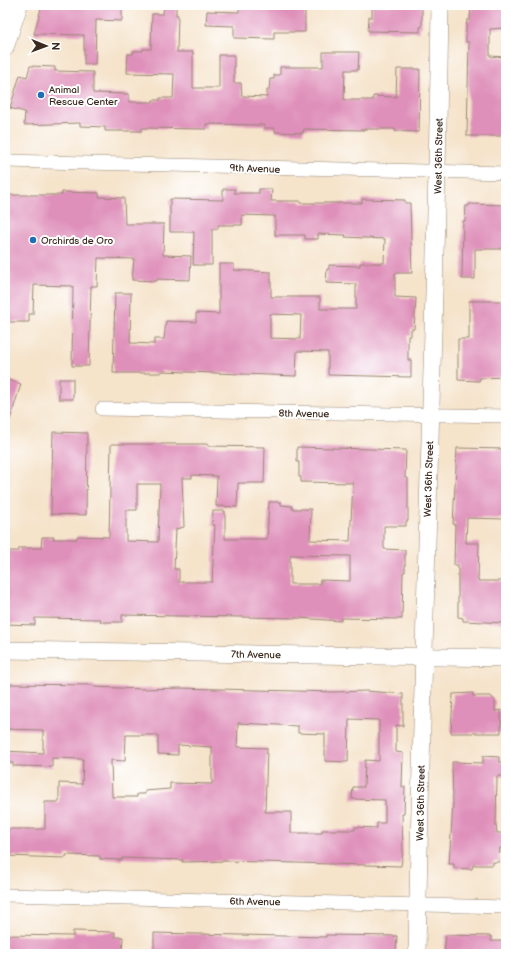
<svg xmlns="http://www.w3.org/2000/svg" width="511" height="959" viewBox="0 0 511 959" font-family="'Balsamiq Sans',sans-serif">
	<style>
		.building { fill: #df90ba; fill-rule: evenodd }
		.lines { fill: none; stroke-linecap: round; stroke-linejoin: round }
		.minor-casing { stroke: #988674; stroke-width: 14 }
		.tertiary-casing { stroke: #988674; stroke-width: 18 }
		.minor { stroke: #fff; stroke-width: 13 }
		.tertiary { stroke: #fff; stroke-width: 17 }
		.poi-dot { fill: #1f6fb2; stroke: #fff; stroke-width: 1.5 }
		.labels { text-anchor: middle; stroke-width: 4; stroke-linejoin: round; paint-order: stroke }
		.poi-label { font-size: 10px; fill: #3b2a1e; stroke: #fff; text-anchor: start }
		.street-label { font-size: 10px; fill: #3b2a1e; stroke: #fff }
	</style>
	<rect width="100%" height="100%" fill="#fff"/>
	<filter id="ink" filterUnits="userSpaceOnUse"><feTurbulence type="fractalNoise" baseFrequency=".025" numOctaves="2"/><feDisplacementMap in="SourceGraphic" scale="8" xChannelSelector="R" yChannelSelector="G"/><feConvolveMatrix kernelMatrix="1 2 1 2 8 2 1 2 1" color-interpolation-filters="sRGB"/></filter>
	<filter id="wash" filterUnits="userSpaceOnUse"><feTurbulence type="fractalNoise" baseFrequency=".012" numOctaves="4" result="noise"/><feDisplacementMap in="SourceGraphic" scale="16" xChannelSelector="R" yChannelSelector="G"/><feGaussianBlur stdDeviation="0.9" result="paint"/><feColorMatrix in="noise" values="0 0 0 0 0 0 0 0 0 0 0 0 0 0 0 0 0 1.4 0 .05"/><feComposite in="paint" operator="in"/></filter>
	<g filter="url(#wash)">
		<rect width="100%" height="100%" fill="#f5e3ca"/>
		<g id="blocks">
			<g class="building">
				<path d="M42,5h29v2l27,1v-3h24v16l-26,-1 -1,44h-11v-29l-50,-1z"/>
				<path d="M164,5h12v10h2l-1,37h16v36h26v-33h15v28h7l1,13 25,1v-7h2l1,-11h4v-4h6v-8h43v-15h36l-1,18h-13l-1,30h29v-4l23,1 1,-28h23l-1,63 -24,-1v-2h-31v1l-60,-1 -1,4 -28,-1v-4h-11l1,-3 -59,-1v5l-64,-1v3h-37v-4l-25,-1v-3l-56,2 1,-13 -15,-4 10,-33 7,2 3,-11 25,1v4l38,1v21l36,1v8h24v-2h7v-2h13l1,-24 -47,-1 1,-19h5v-3h10v-2h8l1,-35h11z"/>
				<path d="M239,5l51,2v-2h15v27h-31v7l-40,-1v-12l-28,-1 1,-14 32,1z"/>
				<path d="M372,5h50v22h-2v5l-52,-1 1,-14h3z"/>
				<path d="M471,5h29l4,1v4h2v18l-16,1v27l16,1v79h-39l2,-94h-3v-12l1,-10h3z"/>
				<path d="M223,189h12l-1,4h25v-4h13l-1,12h29v2h62v-4l43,1v3h5l2,70h-17v24l21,1 -2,31h-3v7h-3v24h3v17l-83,-2v-23l-31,-1 -1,25 -135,-5v2h-48l2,-80h16l-1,50 24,1v-5h10l2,-18 30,1v-9l23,1v-50h15v6l37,2v25h49v12h36v-25l-30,-1 1,-14h2v-4l31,1v-3h24l1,-24 -40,-2 1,-2 -28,-1v5h-13v-4h-30v-19l-33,-1v10h-24v4h-6v36h-19l1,-33h-24v-33l53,1zM270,314l31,1 -1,24 -30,-1z"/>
				<path d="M62,192l37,1v4l25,1 1,26h39l-1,31 28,1 -1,24 -33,-1v2l-25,-1 2,-21 -36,-1 -1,28h-6l-2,80h-17l1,-80 -39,-1 -1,29h-4v8h-24v-127h57z"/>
				<path d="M469,204l37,1v43h-5v1h-26v30h-13l1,-58h2l1,-15h3z"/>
				<path d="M469,301h37v76l-26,1 -1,3 -21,-1v-41h11z"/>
				<path d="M5,379l16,5 -13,42 -3,-1z"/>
				<rect x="59" y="379" width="14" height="20"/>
				<path d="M53,432l34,1 -1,82 -35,-1z"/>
				<path d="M111,444h97v2l57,1 -1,36h-26l-1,24 -21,-1 1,-30 -25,-1v3h-10l2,49 -8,2 -2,40h5v13h33l3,-57h-3l1,-14h12v28h42l2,-37h12v3l11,1v3h19l-1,31 40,1 3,-58 -52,-1v-5h-2v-15h-2v-15l109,3 -1,28h3v43h-2v5h-22v23l21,1v22h-2l-1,47 -61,-1v3l-42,-3 -177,-3v7h-22l1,-3 -66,-1v7l-30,-1v-73h14v-3h22l1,-11h12l-1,2h24v-3l32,1zM137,484h23l-2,58 -32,-1v-31h11zM290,555l60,1v25l-30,-1v4h-30z"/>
				<path d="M457,448l49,1v70l-39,-1 -1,25h13l-1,38h27l1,42 -43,-2v-3l-5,-1v-52h-4l1,-41h-2z"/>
				<path d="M5,684l88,1 2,2 47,2 38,-1 154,4 32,-1 37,3v32l-7,-1v27l7,1 -1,34h3l-1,27h-2l1,38 -2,14 -174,-5 -45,1 1,-2 -61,-2v2l-22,-1v-3l-34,-1v3l-61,-2v-27h40v-27h14v-19l23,1 1,-25 -31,-1v9l-34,-1h-5v-3h-8v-12l38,2v-23l-38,-1zM349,719l30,1v41l-14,-1 -1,27h-11l-1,12 33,1v23h-8v5l-22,-1v3h-33v3h-31v-21h-26l2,-64 -30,-1 1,-24 60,3v7l27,1v27l23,1zM126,735h32v19l20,1v-10l34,2v37l-42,-1v6l-25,2v3h-8v3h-25l-1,-37 14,1z"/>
				<path d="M473,693v3h18l4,5v10l6,-1v23h-50l2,-39z"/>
				<path d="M483,756l16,1v5h7v14h-9l-1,49 1,8h9v15h-6l-1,14h-6v3h-20l-1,4 -18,-1v-4h-5l4,-60 -1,-42 31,1z"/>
				<path d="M73,931l42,1v5h8l-1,17h-117v-19l68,1z"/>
				<path d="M154,933l172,4v-2l71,1 -1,18h-242z"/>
				<path d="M446,935l45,1v5h15v13h-62z"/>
			</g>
		</g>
	</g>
	<g filter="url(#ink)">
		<use href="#blocks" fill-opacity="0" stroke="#988674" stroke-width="1"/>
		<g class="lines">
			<defs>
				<g id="minor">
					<path d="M5,161l501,12"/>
					<path d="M102,409l404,7"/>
					<path d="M5,895l501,12"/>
				</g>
				<g id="tertiary">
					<path d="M5,48l14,-43"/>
					<path d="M5,650l501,8"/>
					<path d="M417,954c5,-316 19,-633 23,-949"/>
				</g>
			</defs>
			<use href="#minor" class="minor-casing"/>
			<use href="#tertiary" class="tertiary-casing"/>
			<use href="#minor" class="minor"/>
			<use href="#tertiary" class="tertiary"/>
		</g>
	</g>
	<g class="poi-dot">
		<circle cx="41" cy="95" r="4"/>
		<circle cx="33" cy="240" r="4"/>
	</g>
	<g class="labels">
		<g class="poi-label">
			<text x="49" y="93">Animal<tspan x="49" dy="12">Rescue Center</tspan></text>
			<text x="41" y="244">Orchirds de Oro</text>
		</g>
		<g class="street-label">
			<text transform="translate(438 156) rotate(-89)" y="4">West 36th Street</text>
			<text transform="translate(255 168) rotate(2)" y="4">9th Avenue</text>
			<text transform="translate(304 413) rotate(1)" y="4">8th Avenue</text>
			<text transform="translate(428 479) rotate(-88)" y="4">West 36th Street</text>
			<text transform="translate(256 654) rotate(1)" y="4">7th Avenue</text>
			<text transform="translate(420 803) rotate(-89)" y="4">West 36th Street</text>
			<text transform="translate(255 901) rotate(1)" y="4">6th Avenue</text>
		</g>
	</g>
	<rect width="511" height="959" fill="none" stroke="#fff" stroke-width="20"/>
	<g transform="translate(46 46) rotate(91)" stroke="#ffffff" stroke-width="3" paint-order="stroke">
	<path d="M0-3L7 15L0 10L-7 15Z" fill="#3b2a1e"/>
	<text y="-6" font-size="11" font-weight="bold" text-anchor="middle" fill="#3b2a1e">N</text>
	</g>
</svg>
